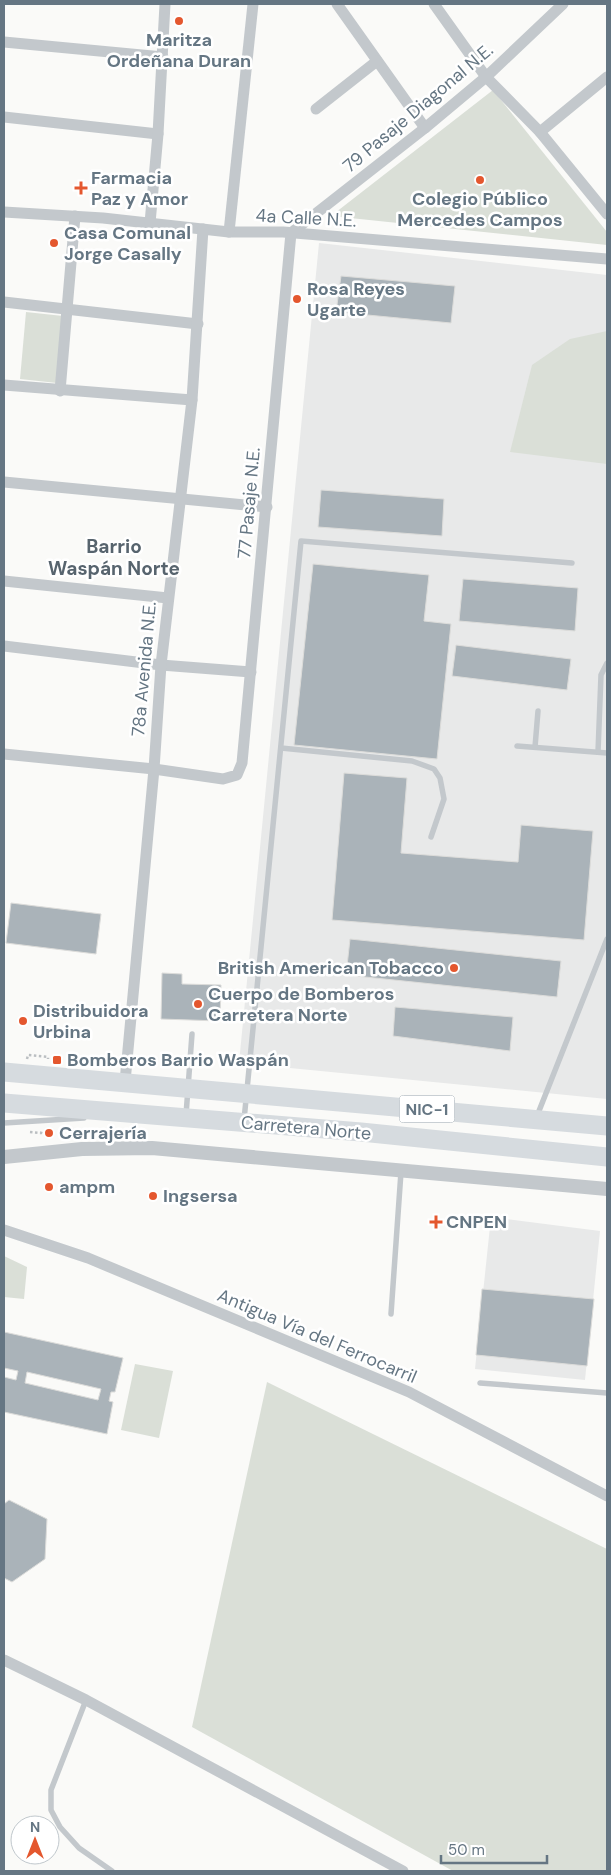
<svg xmlns="http://www.w3.org/2000/svg" width="611" height="1875" viewBox="0 0 611 1875" font-family="'DM Sans',sans-serif">
	<style>
		.built { fill: #e8e9e9 }
		.green { fill: #dadfd7 }
		.building { fill: #aab3b9; stroke: #dcdcda; fill-rule: evenodd }
		.lines { fill: none; stroke-linecap: round; stroke-linejoin: round }
		.path { stroke: #bbbfc2; stroke-width: 2.5; stroke-dasharray: 2.5 2.5; stroke-linecap: butt }
		.service { stroke: #c3c8cc; stroke-width: 5.5 }
		.minor { stroke: #c3c8cc; stroke-width: 11 }
		.tertiary { stroke: #c3c8cc; stroke-width: 14 }
		.trunk { stroke: #d6dbdf; stroke-width: 19 }
		.poi-dot { fill: #e4572e; stroke: #fff; stroke-width: 2 }
		.labels { text-anchor: middle; stroke-width: 5; stroke-linejoin: round; paint-order: stroke }
		.shield { fill: #fff; stroke: #939fa8; stroke-width: 1 }
		.shield-label { font-size: 16px; font-weight: bold; fill: #657683 }
		.poi-label { font-size: 18px; font-weight: bold; fill: #657683; stroke: #fff; text-anchor: start }
		.street-label { font-size: 18px; fill: #657683; stroke: #fff }
		.neighbourhood-label { font-size: 19px; font-weight: bold; fill: #57646e; stroke: #fff }
	</style>
	<rect width="100%" height="100%" fill="#fafaf8"/>
	<g class="built">
		<path d="M319,243l288,32v824l-368,-36z"/>
		<path d="M491,1217l109,14 -15,149 -110,-11z"/>
	</g>
	<g class="green">
		<path d="M493,90l114,142v13l-276,-29z"/>
		<path d="M26,312l37,4 -6,67 -37,-4z"/>
		<path d="M607,331v133l-97,-12 22,-87 38,-26z"/>
		<path d="M4,1256l23,11 -3,32 -20,-2z"/>
		<path d="M135,1364l38,7 -14,67 -38,-8z"/>
		<path d="M267,1382l340,167v322h-154l-261,-144z"/>
	</g>
	<g class="building">
		<path d="M341,276l114,10 -4,37 -115,-11z"/>
		<path d="M321,490l123,9 -2,37 -124,-9z"/>
		<path d="M313,564l116,11 -5,46 27,3 -14,135 -143,-14z"/>
		<path d="M463,579l115,9 -3,43 -116,-10z"/>
		<path d="M456,645l115,14 -4,31 -115,-14z"/>
		<path d="M344,773l63,5 -6,75 117,9 3,-37 72,6 -9,109 -252,-20z"/>
		<path d="M11,903l90,11 -5,40 -90,-11z"/>
		<path d="M350,939l211,22 -4,36 -211,-22z"/>
		<path d="M162,973l20,1v10l39,1 -1,36 -59,-2z"/>
		<path d="M395,1007l118,10 -3,34 -117,-15z"/>
		<path d="M482,1289l112,10 -7,67 -111,-11z"/>
		<path d="M4,1332l119,26 -8,34h-4l-2,9 4,1 -6,32 -103,-22v-35l12,3 2,-9 -14,-3zM27,1372l74,17 -3,11 -73,-17z"/>
		<path d="M9,1500l38,19 -2,40 -33,23 -8,-4v-74z"/>
	</g>
	<g class="lines">
		<g class="path">
			<path d="M27,1059l1,-4 20,2v2"/>
			<path d="M30,1132l11,1 1,-3"/>
		</g>
		<g class="service">
			<path d="M517,746l90,7"/>
			<path d="M535,747l3,-36"/>
			<path d="M281,748l131,13 22,8 6,9 4,21 -13,38"/>
			<path d="M598,752l3,-77 6,-12"/>
			<path d="M186,1115l6,-81"/>
			<path d="M537,1116l70,-177"/>
			<path d="M244,1120l57,-579 271,22"/>
			<path d="M4,1123l80,-5"/>
			<path d="M391,1314l10,-142"/>
			<path d="M480,1383l127,10"/>
			<path d="M86,1700l-35,90v20l9,17 19,21 33,23"/>
		</g>
		<g class="minor">
			<path d="M337,4l88,124"/>
			<path d="M434,4l52,73 54,55 67,82"/>
			<path d="M4,42l159,15"/>
			<path d="M316,109l61,-48"/>
			<path d="M4,117l154,17"/>
			<path d="M540,132l67,-55"/>
			<path d="M4,212l99,6 126,14h54l324,27"/>
			<path d="M150,223l8,-89 7,-130"/>
			<path d="M229,232l24,-228"/>
			<path d="M4,302l194,22"/>
			<path d="M4,385l188,15"/>
			<path d="M60,391l15,-175"/>
			<path d="M4,482l263,25"/>
			<path d="M4,581l164,17"/>
			<path d="M4,646l157,19 90,7"/>
			<path d="M4,754l150,15 69,10 14,-4 5,-12 49,-530 134,-105 61,-51 77,-73"/>
			<path d="M125,1082l29,-313 7,-104 31,-265 11,-171"/>
			<path d="M4,1230l84,28 321,134 198,104"/>
			<path d="M4,1660l82,40 317,171"/>
		</g>
		<path class="tertiary" d="M4,1157l78,-8 70,-1 455,41"/>
		<g class="trunk">
			<path d="M4,1072l603,54"/>
			<path d="M4,1103l357,29 246,25"/>
		</g>
	</g>
	<g class="poi-dot">
		<circle cx="179" cy="21" r="5"/>
		<circle cx="480" cy="180" r="5"/>
		<path d="M78.5 180.5h5v5h5v5h-5v5h-5v-5h-5v-5h5z"/>
		<circle cx="54" cy="243" r="5"/>
		<circle cx="297" cy="299" r="5"/>
		<circle cx="454" cy="968" r="5"/>
		<circle cx="198" cy="1004" r="5"/>
		<circle cx="23" cy="1021" r="5"/>
		<rect x="52" y="1055" width="10" height="10" rx="2.5"/>
		<circle cx="49" cy="1133" r="5"/>
		<circle cx="49" cy="1187" r="5"/>
		<circle cx="153" cy="1196" r="5"/>
		<path d="M433.5 1214.5h5v5h5v5h-5v5h-5v-5h-5v-5h5z"/>
	</g>
	<g class="labels">
		<rect class="shield" x="399.5" y="1095.5" width="55" height="27" rx="4"/>
		<g class="shield-label">
			<text x="427" y="1115">NIC-1</text>
		</g>
		<g class="poi-label">
			<text x="179" y="46" text-anchor="middle">Maritza<tspan x="179" dy="21">Ordeñana Duran</tspan></text>
			<text x="91" y="184">Farmacia<tspan x="91" dy="21">Paz y Amor</tspan></text>
			<text x="480" y="205" text-anchor="middle">Colegio Público<tspan x="480" dy="21">Mercedes Campos</tspan></text>
			<text x="64" y="239">Casa Comunal<tspan x="64" dy="21">Jorge Casally</tspan></text>
			<text x="307" y="295">Rosa Reyes<tspan x="307" dy="21">Ugarte</tspan></text>
			<text x="444" y="974" text-anchor="end">British American Tobacco</text>
			<text x="208" y="1000">Cuerpo de Bomberos<tspan x="208" dy="21">Carretera Norte</tspan></text>
			<text x="33" y="1017">Distribuidora<tspan x="33" dy="21">Urbina</tspan></text>
			<text x="67" y="1066">Bomberos Barrio Waspán</text>
			<text x="59" y="1139">Cerrajería</text>
			<text x="59" y="1193">ampm</text>
			<text x="163" y="1202">Ingsersa</text>
			<text x="446" y="1228">CNPEN</text>
		</g>
		<g class="street-label">
			<text transform="translate(418 108) rotate(-40)" y="6">79 Pasaje Diagonal N.E.</text>
			<text transform="translate(306 218) rotate(3)" y="6">4a Calle N.E.</text>
			<text transform="translate(249 503) rotate(-85)" y="6">77 Pasaje N.E.</text>
			<text transform="translate(144 669) rotate(-85)" y="6">78a Avenida N.E.</text>
			<text transform="translate(306 1128) rotate(5)" y="6">Carretera Norte</text>
			<text transform="translate(317 1336) rotate(23)" y="6">Antigua Vía del Ferrocarril</text>
		</g>
		<g class="neighbourhood-label">
			<text x="114" y="553">Barrio<tspan x="114" dy="22">Waspán Norte</tspan></text>
		</g>
	</g>
	<rect width="611" height="1875" fill="none" stroke="#657683" stroke-width="10"/>
	<g transform="translate(35 1840)"><circle r="24" fill="#ffffff" stroke="#c1c8cd"/>
	<path d="M0-4L9 19L0 12L-9 19Z" fill="#e4572e"/>
	<text y="-8" font-size="14" font-weight="bold" text-anchor="middle" fill="#657683">N</text>
	</g>
	<path d="M441 1855v8h106v-8" fill="none" stroke="#657683" stroke-width="2.5"/>
	<text x="448" y="1855" font-size="15" fill="#657683" stroke="#ffffff" stroke-width="4" paint-order="stroke">50 m</text>
</svg>
